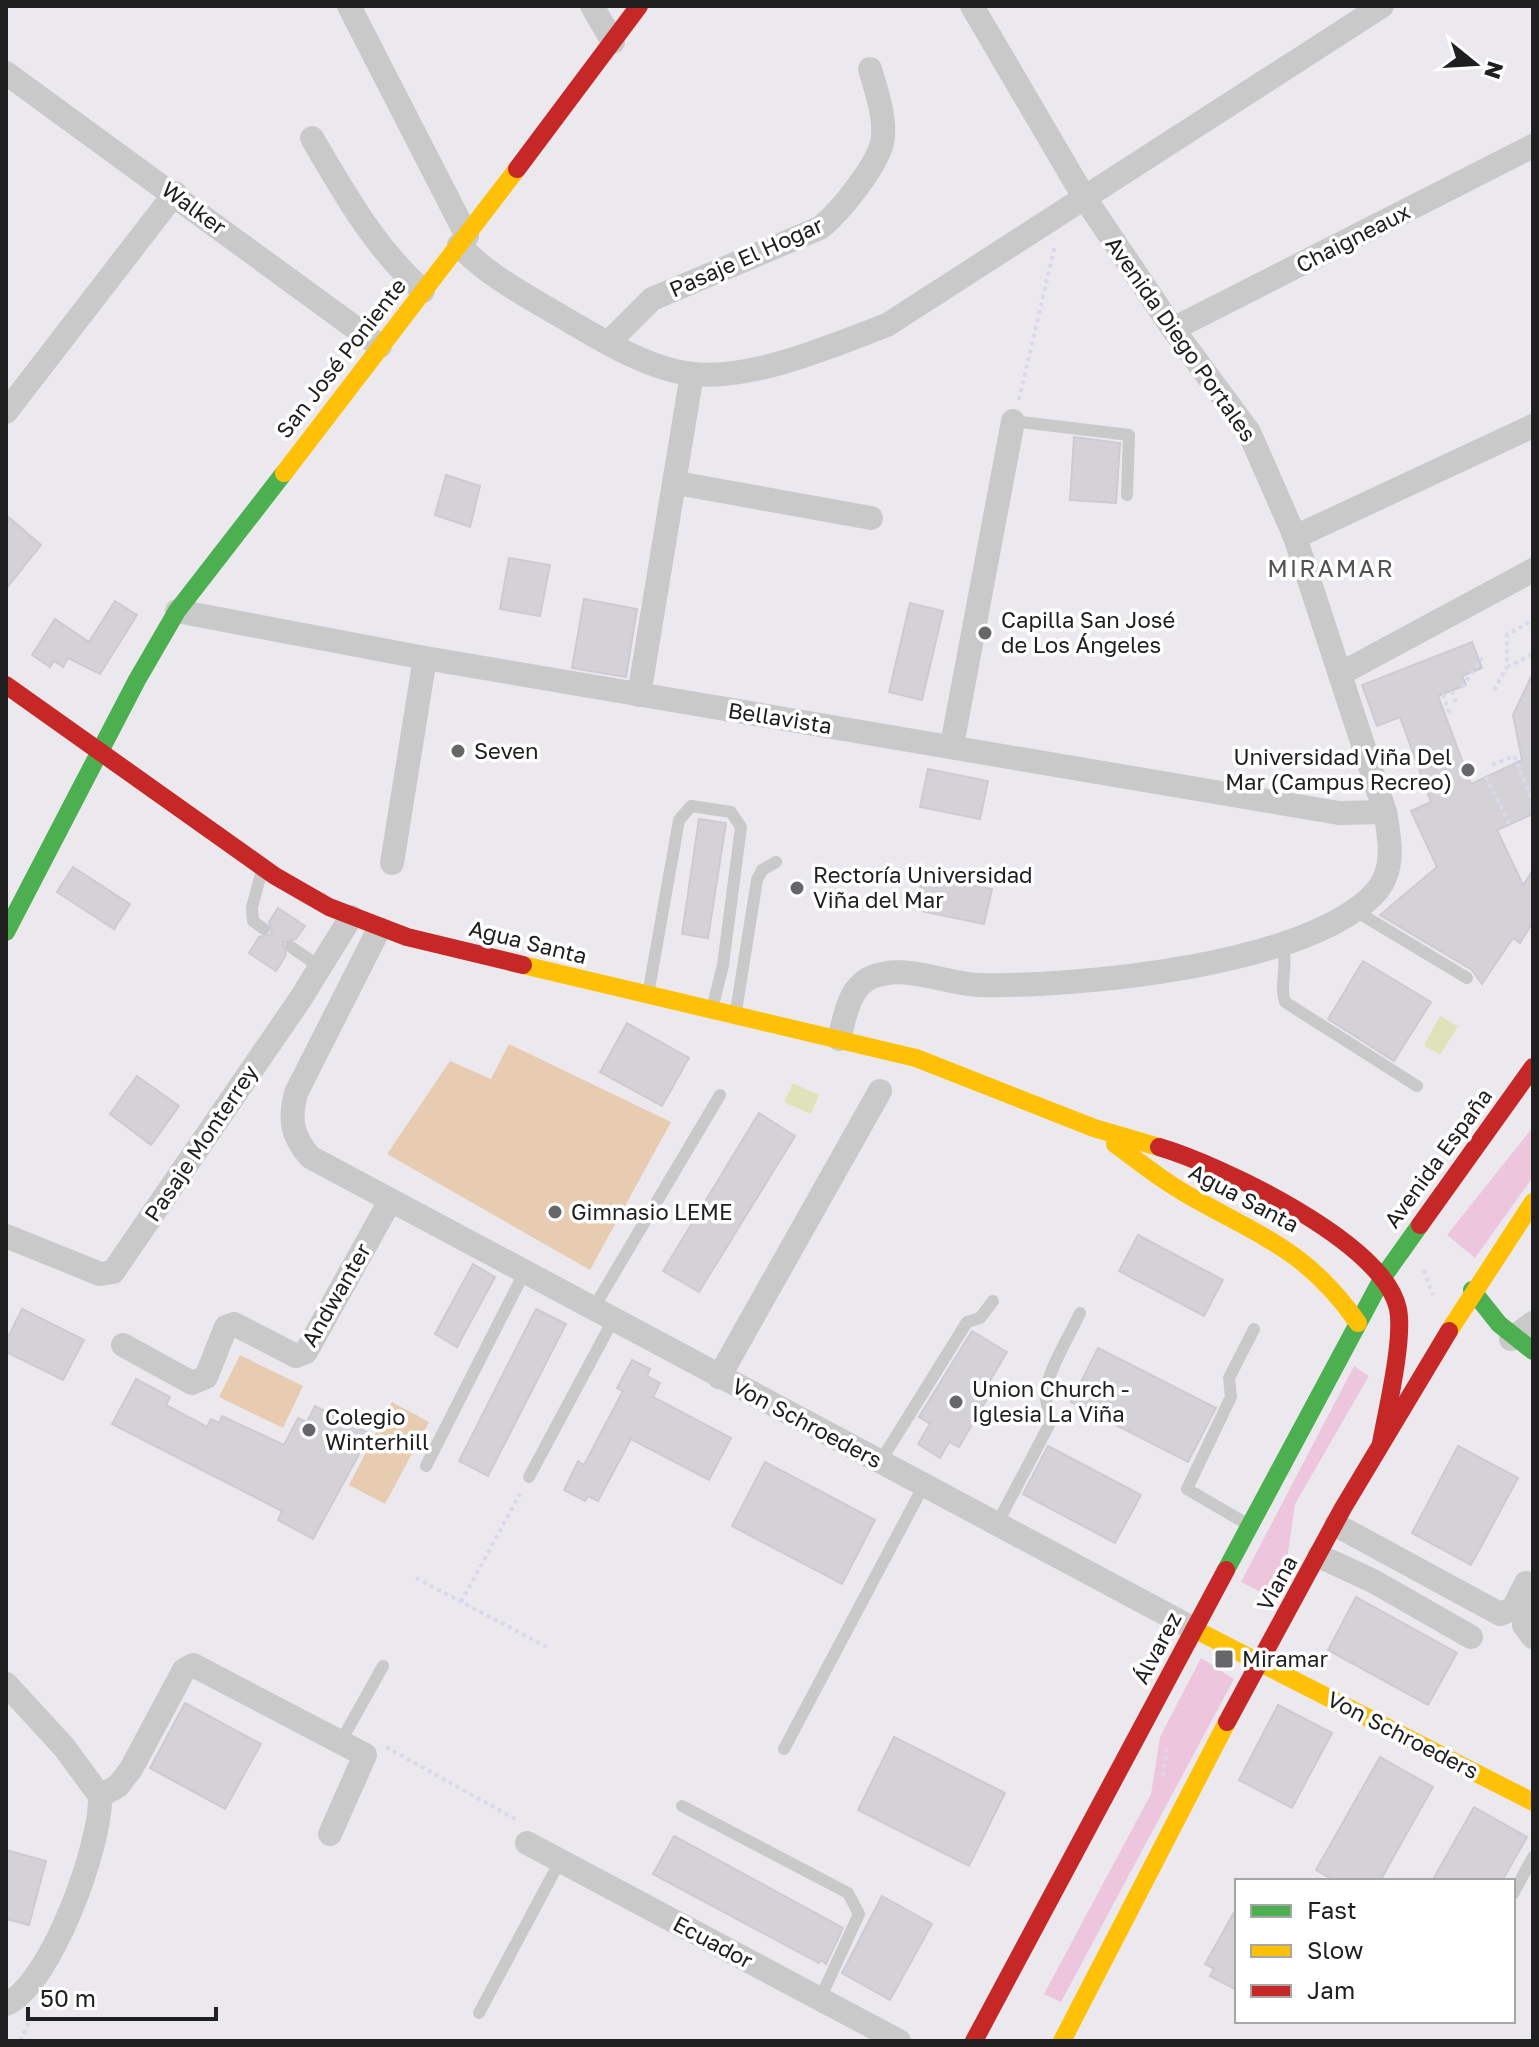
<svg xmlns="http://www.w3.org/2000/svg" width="1539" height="2047" viewBox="0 0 1539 2047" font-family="'Golos Text',sans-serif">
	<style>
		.grass { fill: #edc6de }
		.pitch { fill: #e8ccb2 }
		.water { fill: #dee3ba }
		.building { fill: #d4d2d7; stroke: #cdcad2; stroke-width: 2 }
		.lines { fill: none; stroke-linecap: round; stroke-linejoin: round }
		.path { stroke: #dad9ec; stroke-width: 4; stroke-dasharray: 4 4; stroke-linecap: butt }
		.lane { stroke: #c9c9c9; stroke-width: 12 }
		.street { stroke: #c9c9c9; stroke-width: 24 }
		.fast { stroke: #4caf50; stroke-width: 18 }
		.slow { stroke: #ffc107; stroke-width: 18 }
		.jam { stroke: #c62828; stroke-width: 18 }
		.poi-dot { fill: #676668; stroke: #fff; stroke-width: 3 }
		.labels { text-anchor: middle; stroke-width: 7; stroke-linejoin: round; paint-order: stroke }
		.street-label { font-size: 22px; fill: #202020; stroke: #fff }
		.poi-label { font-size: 22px; fill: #202020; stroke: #fff; text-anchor: start }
		.neighbourhood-label { font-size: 24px; letter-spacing: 2px; fill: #535353; stroke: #fff }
	</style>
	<rect width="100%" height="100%" fill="#ece9ee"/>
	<g class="grass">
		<path d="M1533,1127v50l-58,81 -28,-23z"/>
		<path d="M1354,1366l15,10 -74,128 -9,63 -14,31 -31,-16z"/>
		<path d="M1201,1658l33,21 -173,323 -17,-8 107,-200 9,-57z"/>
	</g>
	<g class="pitch">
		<path d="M509,1044l162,78 -81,148 -203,-116 63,-93 41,18z"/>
		<path d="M240,1355l63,31 -20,42 -64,-31z"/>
		<path d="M392,1402l37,20 -44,82 -36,-19z"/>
	</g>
	<g class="water">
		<path d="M1440,1016l18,10 -18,29 -16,-10z"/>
		<path d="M793,1083l26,12 -8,19 -27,-12z"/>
	</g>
	<g class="building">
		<path d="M1074,437l46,6 -4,60 -46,-3z"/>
		<path d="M446,475l34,11 -10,41 -35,-12z"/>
		<path d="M6,515l35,30 -35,44z"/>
		<path d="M509,558l41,7 -10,51 -40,-7z"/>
		<path d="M584,599l53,10 -11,68 -54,-9z"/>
		<path d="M115,601l22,14 -37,59 -32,-16 -5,9 -9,-6 -4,6 -18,-12 23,-36 34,23z"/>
		<path d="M910,603l33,8 -21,89 -33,-8z"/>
		<path d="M1472,642l10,26 -20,8 4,9 -28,11 33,88 51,-24 -9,-45 20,-42v141l-36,16 26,55 10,-15v52l-13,21 -7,-5 -31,46 -10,-14 -92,-55 57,-48 -26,-56 20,-9 -31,-85 -23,9 -15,-41z"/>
		<path d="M928,769l60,12 -8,38 -60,-12z"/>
		<path d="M699,819l27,4 -18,115 -26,-4z"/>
		<path d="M73,867l57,37 -16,25 -57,-37z"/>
		<path d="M923,875l69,14 -8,35 -68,-14z"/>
		<path d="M278,908l27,18 -9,13 -13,4 3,12 -10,16 -27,-18 10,-16 13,-3 -3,-12z"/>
		<path d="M1363,961l68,41 -37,59 -66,-42z"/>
		<path d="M627,1023l62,35 -27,48 -62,-34z"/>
		<path d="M137,1076l42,30 -28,39 -41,-31z"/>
		<path d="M759,1113l36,23 -96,156 -36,-21z"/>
		<path d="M1138,1235l85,45 -19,36 -85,-45z"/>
		<path d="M473,1264l22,13 -38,70 -22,-13z"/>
		<path d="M22,1309l62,31 -21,40 -57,-28v-11z"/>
		<path d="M536,1309l30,15 -78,152 -29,-15z"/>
		<path d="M972,1331l35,21 -19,32 6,3 -35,60 -10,-5 -9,16 -22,-14 12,-20 -11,-7z"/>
		<path d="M1098,1348l118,60 -28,54 -117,-60z"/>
		<path d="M632,1360l18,9 -3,7 13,7 -7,14 78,41 -22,42 -78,-41 -33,62 -10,-5 -3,5 -21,-11 14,-29 6,4 39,-74 -6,-3z"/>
		<path d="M136,1379l34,18 -4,8 41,22 4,-8 8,4 3,-7 62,29 14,-27 9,4 8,-16 55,28 -57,105 -35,-19 4,-9 -170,-87z"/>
		<path d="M1048,1446l93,49 -26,48 -92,-49z"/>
		<path d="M1458,1446l60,32 -47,87 -59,-32z"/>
		<path d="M765,1462l110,58 -33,64 -110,-58z"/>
		<path d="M1356,1597l101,56 -29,52 -100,-55z"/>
		<path d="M185,1703l76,41 -36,65 -75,-41z"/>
		<path d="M1278,1705l54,28 -40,75 -53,-28z"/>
		<path d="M894,1737l111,56 -36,73 -111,-56z"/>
		<path d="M1380,1757l53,30 -53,94h-45l-19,-11z"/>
		<path d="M1474,1807l53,30 -25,44h-70z"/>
		<path d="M674,1836l169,92 -17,36 -6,-4 -1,3 -166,-89z"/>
		<path d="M6,1850l40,11 -17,64 -23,-6z"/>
		<path d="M882,1896l50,28 -42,76 -48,-27z"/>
		<path d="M1237,1907v83l-27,-14 4,-7 -9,-5z"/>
	</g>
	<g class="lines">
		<g class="path">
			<path d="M1019,400l36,-155"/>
			<path d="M1507,667l26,-13"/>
			<path d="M1462,687l22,-32"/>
			<path d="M1494,690l13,-23v-32l26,-15"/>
			<path d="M1452,691l4,13"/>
			<path d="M1443,694l7,21"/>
			<path d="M1492,765l22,-9 19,46"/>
			<path d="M1486,777l24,48"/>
			<path d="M1424,1270l9,25"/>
			<path d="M416,1578l131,69"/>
			<path d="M461,1602l60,-110"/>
			<path d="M386,1747l131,73"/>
			<path d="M1163,1776l4,-27"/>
			<path d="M20,2041l11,-23"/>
		</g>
		<g class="lane">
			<path d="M1013,421l116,14 -2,60"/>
			<path d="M261,874l-9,33 1,14 11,8"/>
			<path d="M1354,910l113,68"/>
			<path d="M291,947l29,20"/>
			<path d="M1283,947c5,18 -4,39 2,55l132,84"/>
			<path d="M649,989l30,-169 12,-14 40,6 10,15 -18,138 -10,40"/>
			<path d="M736,1011l21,-131 5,-10 14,-8"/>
			<path d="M593,1309l127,-214"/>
			<path d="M880,1462l87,-140 13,-4 13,-17"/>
			<path d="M426,1466l98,-193"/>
			<path d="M529,1477l84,-157"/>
			<path d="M997,1524l52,-99c3,-13 -6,-23 -3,-37 6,-25 23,-51 34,-75"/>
			<path d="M1247,1524l-60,-35 44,-92 -2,-19 25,-49"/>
			<path d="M340,1743l43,-77"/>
			<path d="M784,1749l140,-264"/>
			<path d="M682,1806l166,87 11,21 -39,85"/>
			<path d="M1513,1894l20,-37"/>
			<path d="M479,2013l81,-152"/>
		</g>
		<g class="street">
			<path d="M349,6l118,230"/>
			<path d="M592,6l21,36"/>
			<path d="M6,73l374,273"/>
			<path d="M312,138c32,55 63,110 111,153"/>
			<path d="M459,245c29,31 65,49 100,70 38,22 89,55 134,59 61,6 138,-28 194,-49l495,-319"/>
			<path d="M1173,329l360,-183"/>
			<path d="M608,343l44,-44 168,-71c20,-16 61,-66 63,-91 2,-22 -7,-47 -13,-68"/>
			<path d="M6,412l169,-219"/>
			<path d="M677,483l194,35"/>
			<path d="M1295,537l238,-111"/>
			<path d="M177,611l248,47 914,155 46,-1"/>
			<path d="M1340,674l193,-104"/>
			<path d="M639,695l53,-321"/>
			<path d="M952,745l61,-324"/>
			<path d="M392,863l33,-205"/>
			<path d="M379,929l-83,164c-7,27 -4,43 14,64l884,472"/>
			<path d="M839,1039c6,-21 9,-52 33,-62 34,-14 72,7 107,8 98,2 328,-19 396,-92 21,-23 15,-54 10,-81l-90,-275 -46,-105 -76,-103 -89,-132 -112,-191"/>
			<path d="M6,1236l94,38 13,-2 188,-274 50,-81"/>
			<path d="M1511,1339l22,-16"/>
			<path d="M123,1345l69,38 14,-6 20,-50 8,-3 62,32 10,-4 84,-151"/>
			<path d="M719,1377l161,-286"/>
			<path d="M1336,1525l164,89 13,-5 13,-26"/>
			<path d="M1319,1556l54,25 98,56"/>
			<path d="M1533,1599l-9,26 9,12"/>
			<path d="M6,1684l58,63 36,49"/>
			<path d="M100,1796l18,-10 13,-17 53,-99 9,-5 172,90 -35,79"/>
			<path d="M527,1843l372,198"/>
			<path d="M6,2004c45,-19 96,-161 94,-208"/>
		</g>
		<g class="fast">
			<path d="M6,932l131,-252 40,-69 107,-138"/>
			<path d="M1472,1290l27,34 34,27"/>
			<path d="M1226,1570l157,-293 37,-52"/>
		</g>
		<g class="slow">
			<path d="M284,473l233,-304"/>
			<path d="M523,965l393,93 178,70 65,19"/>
			<path d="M1115,1144c27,20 52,40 82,56 70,39 113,54 161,123"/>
			<path d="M1449,1331l84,-129"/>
			<path d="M1194,1629l339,173"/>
			<path d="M1062,2041l165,-319"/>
		</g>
		<g class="jam">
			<path d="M517,169l122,-163"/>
			<path d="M6,685l269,191 54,31 78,30 116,28"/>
			<path d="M1159,1147c61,18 225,95 239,162 6,31 -11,101 -17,134"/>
			<path d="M1420,1225l113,-158"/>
			<path d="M1227,1722l116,-214 106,-177"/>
			<path d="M974,2041l252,-471"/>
		</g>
	</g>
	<g class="poi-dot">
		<circle cx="985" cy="633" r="8"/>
		<circle cx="458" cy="751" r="8"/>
		<circle cx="1468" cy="770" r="8"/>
		<circle cx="797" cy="888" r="8"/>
		<circle cx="555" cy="1212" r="8"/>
		<circle cx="956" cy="1402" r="8"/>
		<circle cx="309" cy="1430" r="8"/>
		<rect x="1214" y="1649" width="20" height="20" rx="4"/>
	</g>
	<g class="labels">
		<g class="street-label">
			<text transform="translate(194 208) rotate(36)" y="8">Walker</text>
			<text transform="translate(1353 238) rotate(-27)" y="8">Chaigneaux</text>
			<text transform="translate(746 257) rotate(-24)" y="8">Pasaje El Hogar</text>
			<text transform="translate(1181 339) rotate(55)" y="8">Avenida Diego Portales</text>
			<text transform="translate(341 358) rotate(-52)" y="8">San José Poniente</text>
			<text transform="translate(780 718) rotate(9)" y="8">Bellavista</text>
			<text transform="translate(528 942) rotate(14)" y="8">Agua Santa</text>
			<text transform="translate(201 1143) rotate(-56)" y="8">Pasaje Monterrey</text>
			<text transform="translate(1438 1158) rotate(-54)" y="8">Avenida España</text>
			<text transform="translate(1244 1198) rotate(28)" y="8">Agua Santa</text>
			<text transform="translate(336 1295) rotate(-60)" y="8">Andwanter</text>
			<text transform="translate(807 1423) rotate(28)" y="8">Von Schroeders</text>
			<text transform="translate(1277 1583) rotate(-61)" y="8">Viana</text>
			<text transform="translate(1157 1648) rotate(-62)" y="8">Álvarez</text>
			<text transform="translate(1403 1735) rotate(27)" y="8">Von Schroeders</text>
			<text transform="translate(713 1942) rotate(28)" y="8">Ecuador</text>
		</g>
		<g class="poi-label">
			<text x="1001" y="628">Capilla San José<tspan x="1001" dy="25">de Los Ángeles</tspan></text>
			<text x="474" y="759">Seven</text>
			<text x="1452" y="765" text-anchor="end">Universidad Viña Del<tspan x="1452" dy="25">Mar (Campus Recreo)</tspan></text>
			<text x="813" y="883">Rectoría Universidad<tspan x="813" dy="25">Viña del Mar</tspan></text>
			<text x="571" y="1220">Gimnasio LEME</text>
			<text x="972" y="1397">Union Church -<tspan x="972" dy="25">Iglesia La Viña</tspan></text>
			<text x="325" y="1425">Colegio<tspan x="325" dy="25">Winterhill</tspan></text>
			<text x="1242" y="1667">Miramar</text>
		</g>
		<g class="neighbourhood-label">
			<text x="1331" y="577">MIRAMAR</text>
		</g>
	</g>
	<rect width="1539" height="2047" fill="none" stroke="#202020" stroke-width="16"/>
	<rect x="1235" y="1879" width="280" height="144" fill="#ffffff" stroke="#a6a6a6" stroke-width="2"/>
	<rect x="1251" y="1905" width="40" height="12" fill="#4caf50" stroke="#a6a6a6" stroke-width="2"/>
	<text x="1307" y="1919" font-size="24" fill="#202020">Fast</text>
	<rect x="1251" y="1945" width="40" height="12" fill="#ffc107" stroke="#a6a6a6" stroke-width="2"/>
	<text x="1307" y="1959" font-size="24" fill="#202020">Slow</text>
	<rect x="1251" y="1985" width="40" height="12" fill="#c62828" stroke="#a6a6a6" stroke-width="2"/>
	<text x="1307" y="1999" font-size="24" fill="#202020">Jam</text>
	<g transform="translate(1475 64) rotate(108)" stroke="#ffffff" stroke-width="6" paint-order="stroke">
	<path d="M0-6L14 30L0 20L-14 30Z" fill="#202020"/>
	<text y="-12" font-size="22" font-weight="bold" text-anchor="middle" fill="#202020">N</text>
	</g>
	<path d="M28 2007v12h188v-12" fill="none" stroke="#202020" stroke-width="4"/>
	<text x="40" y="2007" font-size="24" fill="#202020" stroke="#ffffff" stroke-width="6" paint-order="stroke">50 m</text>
</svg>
